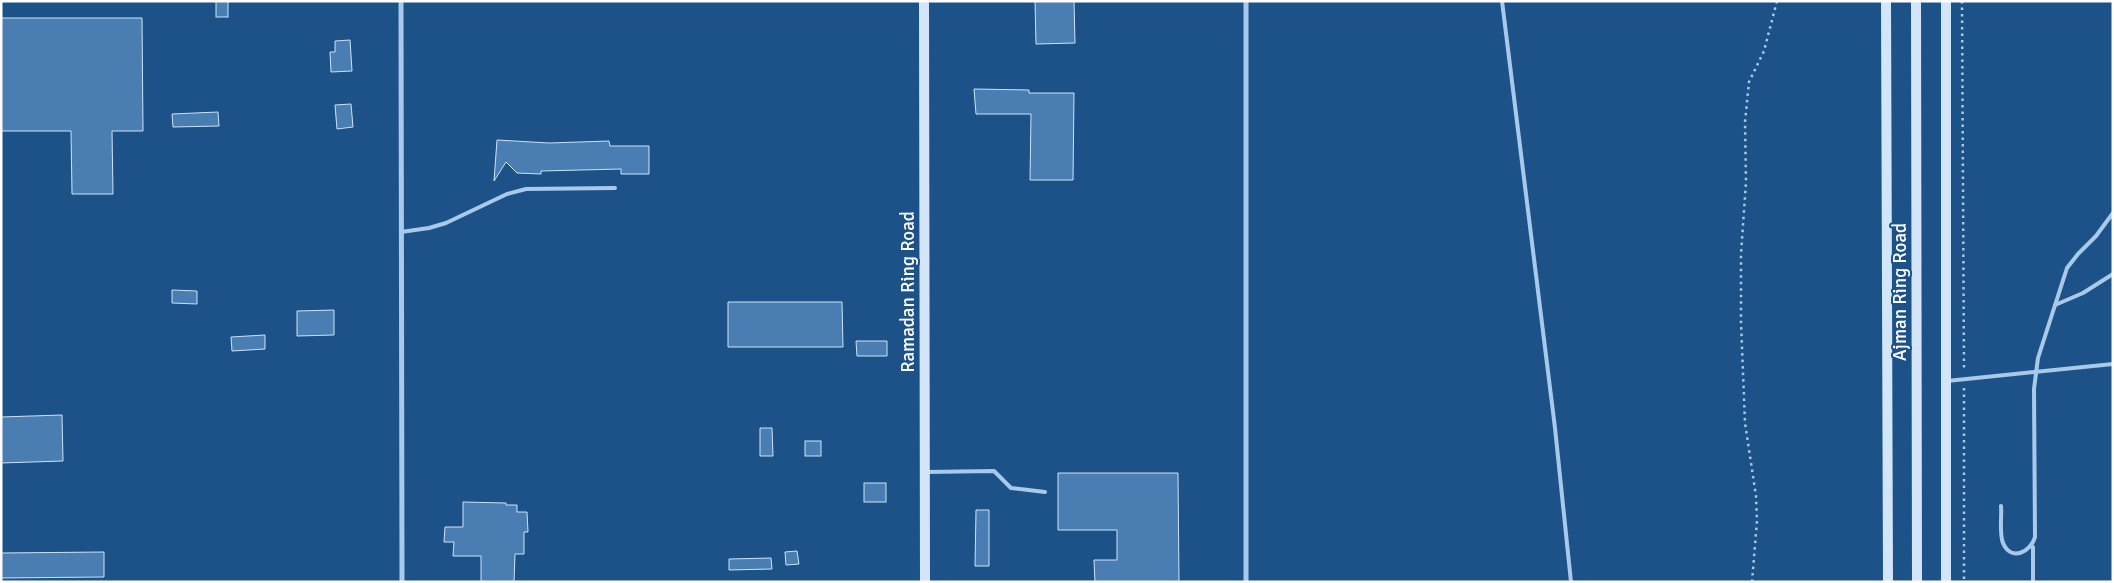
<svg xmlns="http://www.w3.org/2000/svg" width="2114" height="583" viewBox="0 0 2114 583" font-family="Signika,sans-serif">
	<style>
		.building { fill: #4a7eb2; stroke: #cce3f8 }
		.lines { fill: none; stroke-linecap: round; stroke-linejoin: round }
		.path { stroke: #a7caeb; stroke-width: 2.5; stroke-dasharray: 2.5 4; stroke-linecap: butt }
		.lane { stroke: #a7caeb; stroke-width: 4 }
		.street { stroke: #a7caeb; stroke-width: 5 }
		.secondary { stroke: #d3e5f9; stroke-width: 10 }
		.labels { text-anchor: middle; stroke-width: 4; stroke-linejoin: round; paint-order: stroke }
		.street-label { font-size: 19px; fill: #fff; stroke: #1d5288 }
	</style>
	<rect width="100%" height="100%" fill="#1d5288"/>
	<g class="building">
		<rect x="216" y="1" width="12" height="16"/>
		<path d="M1035,1h39l1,42 -39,1z"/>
		<path d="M1,18h141l1,113h-31l1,63h-41l-1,-63h-70z"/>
		<path d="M350,40l2,31 -21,1 -1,-20h5v-11z"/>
		<path d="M974,89l55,1v3h45l-1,87h-43l1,-66h-55z"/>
		<path d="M351,104l2,23 -16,2 -2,-24z"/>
		<path d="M218,112l1,14 -46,1 -1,-13z"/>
		<path d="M497,140l52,3 60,-2 1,5h39v28h-28v-5l-80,2v3l-24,-1 -11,-11 -12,19z"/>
		<path d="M172,290l25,1v13l-25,-1z"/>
		<path d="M728,302h114l1,45h-115z"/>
		<path d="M334,310v25l-37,1v-25z"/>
		<path d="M265,335v14l-33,2 -1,-14z"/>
		<path d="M856,341h31v15h-30z"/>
		<path d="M62,415l1,46 -62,2v-46z"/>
		<path d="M760,428h12l1,28h-13z"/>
		<rect x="805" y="441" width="16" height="15"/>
		<path d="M1058,473h120l1,109h-84l-1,-22h23v-30h-59z"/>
		<rect x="864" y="483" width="22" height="19"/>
		<path d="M463,502l43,1v2h11v7h10l1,20h-4v22h-9l-1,28h-33v-26h-28l1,-14h-10l1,-15h18z"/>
		<path d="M976,510h13v56h-14z"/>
		<path d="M797,551l2,13 -13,1 -1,-13z"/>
		<path d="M104,552v25l-103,1v-25z"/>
		<path d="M771,558l1,11 -43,1v-11z"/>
	</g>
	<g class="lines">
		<g class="path">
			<path d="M1962,1l2,369"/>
			<path d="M1964,388v194"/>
			<path d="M1752,582l5,-61 -1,-25 -11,-73 -4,-101v-68l5,-72 -1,-60 4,-40 15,-31 13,-50"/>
		</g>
		<g class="lane">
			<path d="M1502,1l53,427 16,154"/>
			<path d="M401,232l28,-4 17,-5 61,-29 19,-5 89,-1"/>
			<path d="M2055,305l28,-12 30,-19"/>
			<path d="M1947,381l166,-17"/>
			<path d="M925,472l69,-1 17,17 34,4"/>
			<path d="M2001,506c1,11 -2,27 2,37 8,19 28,9 32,-6l-1,-148 4,-31 29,-90 11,-14 18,-18 17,-23"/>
			<path d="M2033,547v35"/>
		</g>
		<g class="street">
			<path d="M401,1l1,581"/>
			<path d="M1246,1v581"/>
		</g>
		<g class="secondary">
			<path d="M924,1l1,581"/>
			<path d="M1886,1l2,581"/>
			<path d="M1916,1l1,581"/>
			<path d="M1946,1v581"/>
		</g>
	</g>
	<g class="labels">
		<g class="street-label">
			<text transform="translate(907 292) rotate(-90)" y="7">Ramadan Ring Road</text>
			<text transform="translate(1899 292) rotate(-90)" y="7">Ajman Ring Road</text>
		</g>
	</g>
	<rect width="2114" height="583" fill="none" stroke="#ffffff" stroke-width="5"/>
</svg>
